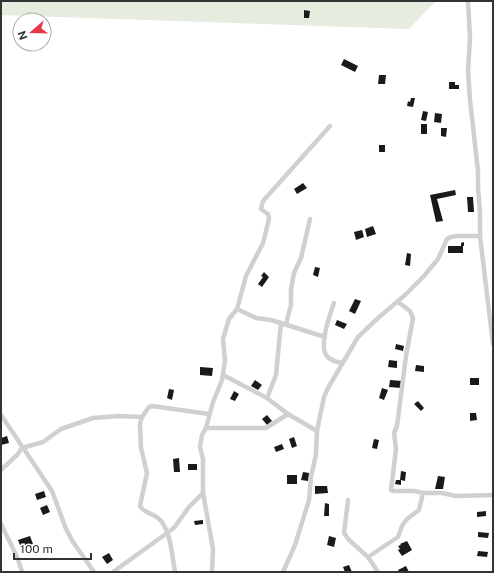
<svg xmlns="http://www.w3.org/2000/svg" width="494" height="573" viewBox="0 0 494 573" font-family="'Public Sans',sans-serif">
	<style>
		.green { fill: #e6ecdf }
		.building { fill: #1a1a1a }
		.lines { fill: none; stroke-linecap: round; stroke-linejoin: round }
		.minor { stroke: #d0d0d0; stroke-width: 4.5 }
	</style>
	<rect width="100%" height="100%" fill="#fff"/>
	<path class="green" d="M1,1h435l-27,28 -408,-14z"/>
	<g class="building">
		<path d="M304,10l6,1 -1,7h-5z"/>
		<path d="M344,59l14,7 -3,6 -14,-7z"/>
		<path d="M379,75h7l-1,9h-7z"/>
		<path d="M449,82h6v3h4v4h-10z"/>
		<path d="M411,98h4l-2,9 -6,-1 1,-5 2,1z"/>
		<path d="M423,111l5,1 -2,9 -5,-1z"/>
		<path d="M435,113l7,1 -1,9 -7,-1z"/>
		<rect x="421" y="124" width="6" height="10"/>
		<path d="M441,128h6l-1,9 -5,-1z"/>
		<rect x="379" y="145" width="6" height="7"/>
		<path d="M303,183l4,5 -10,6 -3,-5z"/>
		<path d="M455,190l1,5 -19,4 6,22 -7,1 -6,-27z"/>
		<path d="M467,197h6l1,15h-6z"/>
		<path d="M373,226l3,8 -9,3 -2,-8z"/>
		<path d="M362,230l2,7 -8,3 -2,-8z"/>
		<path d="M464,242v4h-1v7h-15v-7h13v-3z"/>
		<path d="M407,253l4,1 -1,12 -5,-1z"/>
		<path d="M315,267l5,1 -2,9 -5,-2z"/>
		<path d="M264,272l5,5 -7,10 -4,-3 5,-7 -2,-1z"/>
		<path d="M355,299l6,2 -6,13 -6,-3z"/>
		<path d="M337,320l10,4 -3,5 -9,-4z"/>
		<path d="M396,344l8,2 -1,5 -8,-2z"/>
		<path d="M389,360l8,1v7l-9,-1z"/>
		<path d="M416,365l8,1v6l-9,-1z"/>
		<path d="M200,367l13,1 -1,8 -12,-1z"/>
		<rect x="470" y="378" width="9" height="7"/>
		<path d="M255,380l7,5 -4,5 -7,-4z"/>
		<path d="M390,380l12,1 -1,7 -12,-1z"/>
		<path d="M382,388l6,2 -4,10 -5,-2z"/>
		<path d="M169,389l5,1 -2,10 -5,-2z"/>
		<path d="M234,391l5,3 -4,7 -5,-2z"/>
		<path d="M418,401l6,7 -3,3 -7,-7z"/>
		<path d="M470,413h6l1,7 -7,1z"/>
		<path d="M267,415l5,6 -5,4 -5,-6z"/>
		<path d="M7,436l2,7 -8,2v-7z"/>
		<path d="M294,437l3,9 -5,2 -3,-9z"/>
		<path d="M374,439l5,1 -2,9 -5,-1z"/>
		<path d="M282,444l2,5 -8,3 -2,-5z"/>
		<path d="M179,458l1,14h-6l-1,-13z"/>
		<rect x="188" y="464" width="9" height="6"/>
		<path d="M401,471l5,1 -1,9 -4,-1v5l-6,-1 1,-4h4z"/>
		<path d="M303,472l6,1 -1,8 -7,-1z"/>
		<rect x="287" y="475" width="10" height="9"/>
		<path d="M438,476l7,1 -2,12h-8z"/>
		<path d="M315,486h12l1,7 -13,1z"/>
		<path d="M44,491l2,6 -9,3 -2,-6z"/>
		<path d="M325,503l4,1v12h-5z"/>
		<path d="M47,505l3,7 -7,3 -3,-7z"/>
		<path d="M486,511v5l-9,1v-5z"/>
		<path d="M203,520v4l-8,1 -1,-4z"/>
		<path d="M478,532l11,1 -1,5 -10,-1z"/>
		<path d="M30,536l3,8 -12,4 -3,-8z"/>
		<path d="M329,536l7,2 -2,9 -7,-2z"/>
		<path d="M407,541l5,9 -10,6 -4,-6 2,-1 -2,-3 3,-1 -1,-1z"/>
		<path d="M478,551l10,1 -1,5 -10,-1z"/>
		<path d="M109,553l4,7 -6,4 -5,-7z"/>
		<path d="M349,565l3,7h-7l-2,-5z"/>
		<path d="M406,566l3,6h-10l-1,-2z"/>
	</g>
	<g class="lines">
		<g class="minor">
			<path d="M468,1l2,37 -2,33 2,29 8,71v17l2,24v24l13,108"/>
			<path d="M334,303c-4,11 -15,41 -8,52 3,5 11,7 16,8"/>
			<path d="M237,309l19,9 15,2 54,17"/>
			<path d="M286,324l5,-19v-16l3,-16 7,-15 9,-39"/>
			<path d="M223,375l44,23 21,16 29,17 -1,23 -5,23 -2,23 -14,45 -12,27"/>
			<path d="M267,398l9,-23 5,-52"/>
			<path d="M1,415l51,76 14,38 7,13 21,30"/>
			<path d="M142,417l-2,7 1,24 6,25 -7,33c4,7 12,7 18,12 13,10 14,39 17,54"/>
			<path d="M206,428h60l22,-14"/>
			<path d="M317,431l7,-34 4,-9 30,-51 19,-18 28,-24 19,-19 14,-17 9,-20 4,-2 6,-1h23"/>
			<path d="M1,470l16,-15 5,-7 21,-6 18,-13 32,-11 26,-2 23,1 7,-10 3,-1 57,8"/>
			<path d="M423,493h19l14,3 37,-1"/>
			<path d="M348,500l-4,33 5,7 19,17 10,15"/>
			<path d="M1,524l17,35 4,13"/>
			<path d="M368,557l30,-20 4,-11 5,-7 12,-9 4,-17 -9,-2h-21l-2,-1 5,-41 -2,-16 3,-7 9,-70 7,-38 -3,-7 -12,-9"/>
			<path d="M113,572l61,-44 15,-21 14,-14"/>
			<path d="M212,572l1,-23 -10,-56v-34l-3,-12 2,-12 4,-7 7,-26 9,-22 3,-19 -2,-22 6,-20 8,-10 9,-33 17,-33 6,-24 -1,-5 -7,-5 2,-8 67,-75"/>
		</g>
	</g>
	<rect width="494" height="573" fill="none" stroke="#333333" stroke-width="4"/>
	<g transform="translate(32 32) rotate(250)"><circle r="19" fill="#ffffff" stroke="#adadad"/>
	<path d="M0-3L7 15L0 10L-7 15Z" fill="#e63946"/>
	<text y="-6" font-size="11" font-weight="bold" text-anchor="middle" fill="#333333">N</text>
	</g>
	<path d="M14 553v6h77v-6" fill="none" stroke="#333333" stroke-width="2"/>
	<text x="20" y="553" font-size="12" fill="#333333" stroke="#ffffff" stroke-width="3" paint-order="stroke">100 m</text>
</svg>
